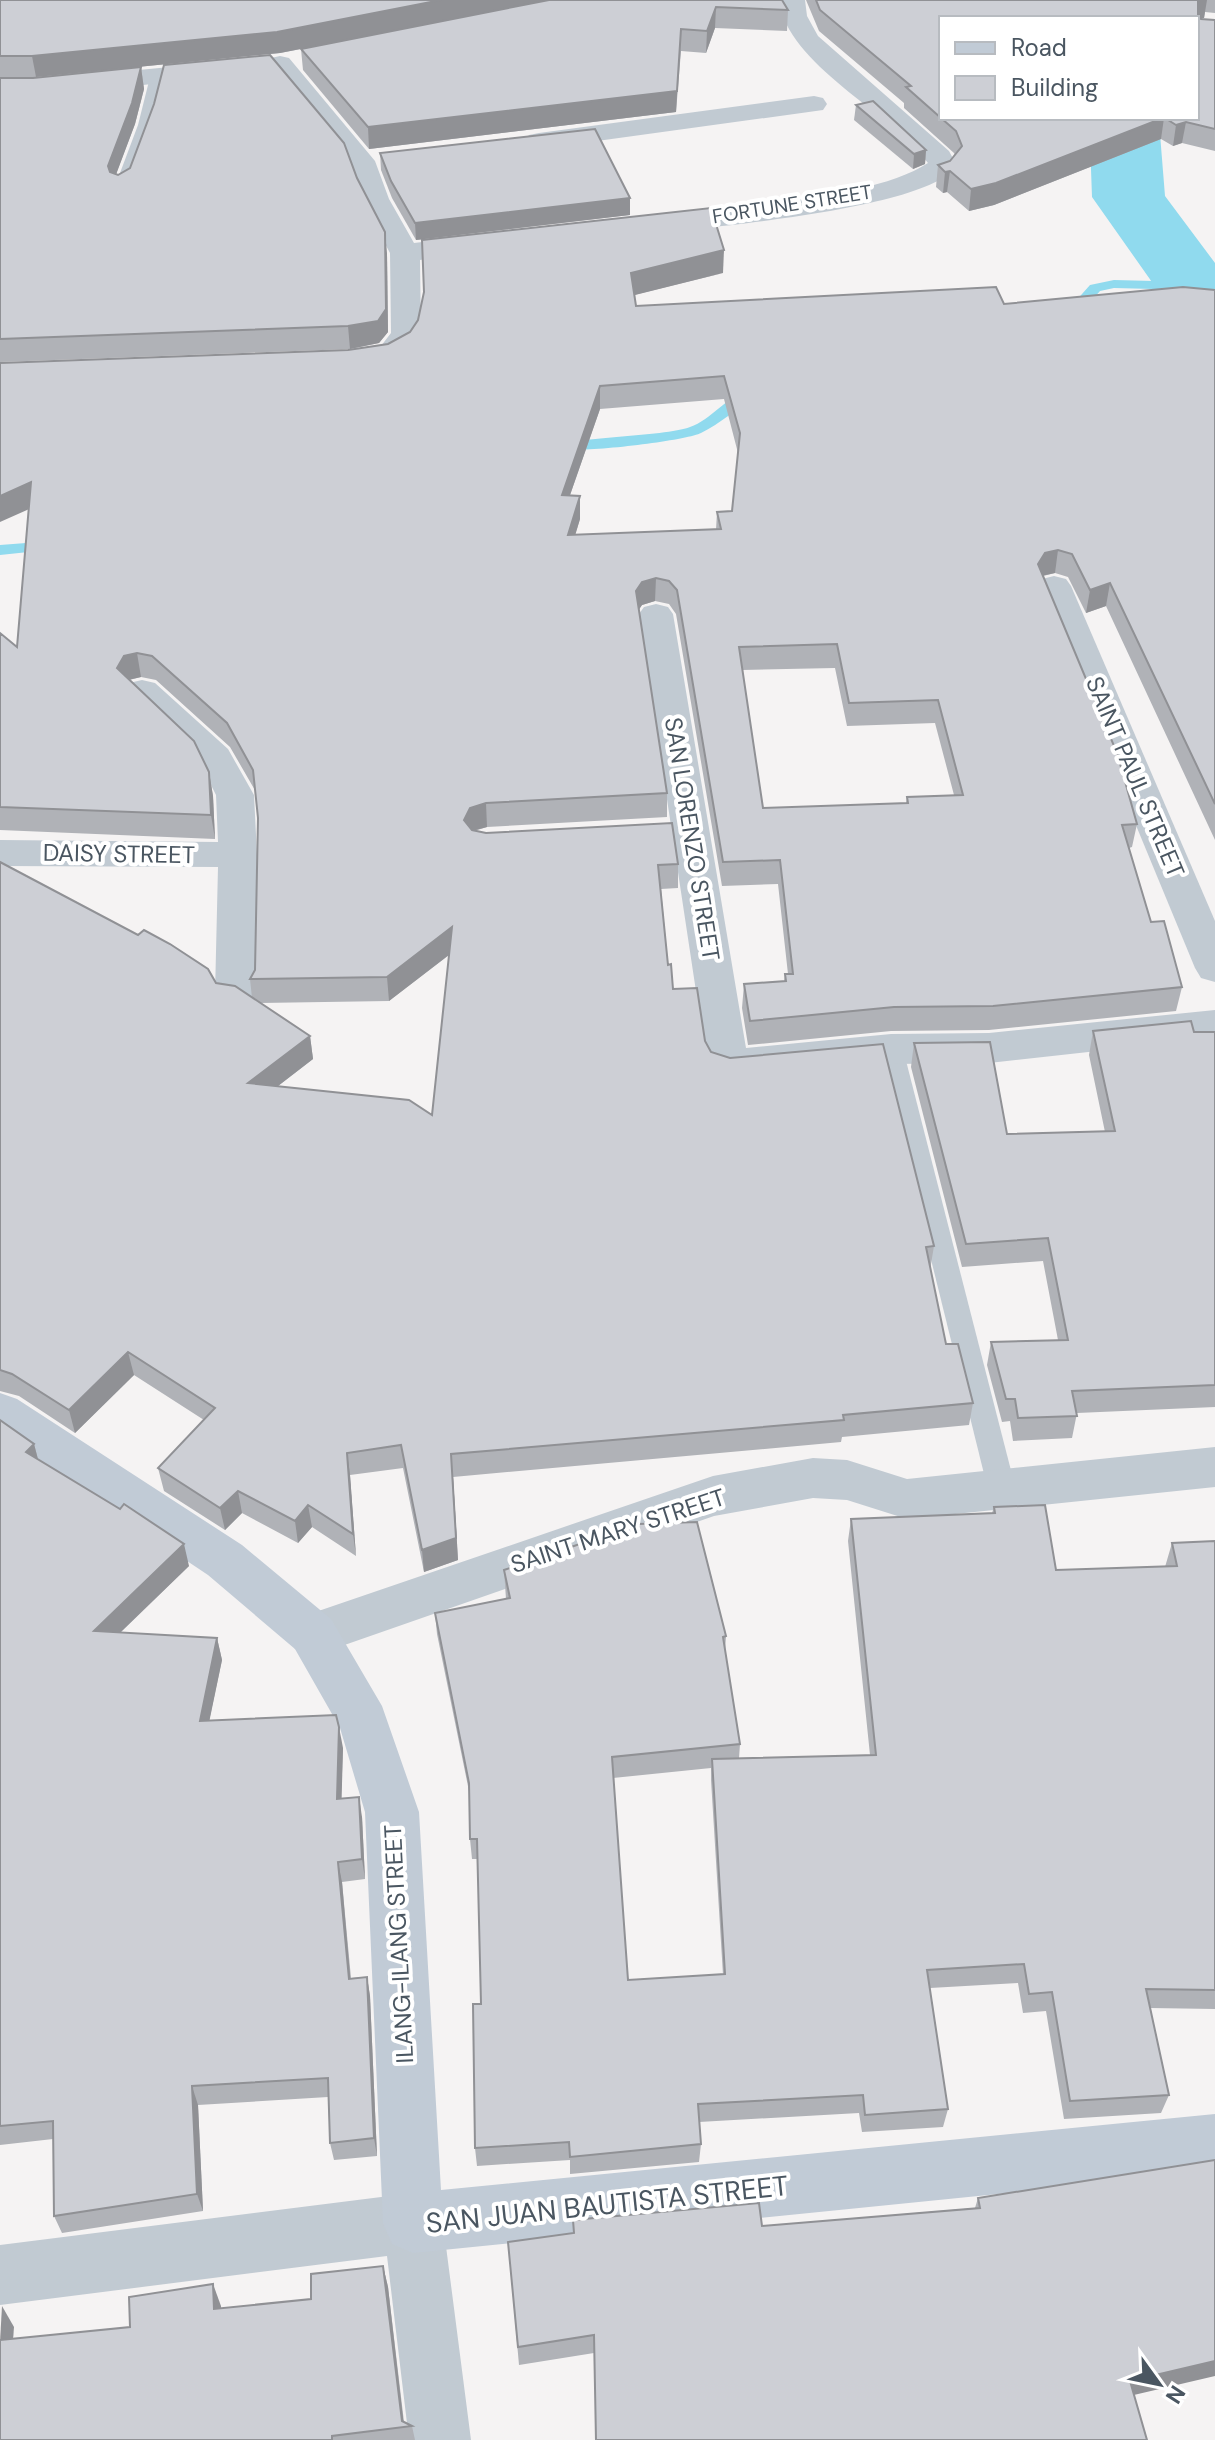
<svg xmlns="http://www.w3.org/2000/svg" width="1215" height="2440" viewBox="0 0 1215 2440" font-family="'DM Sans',sans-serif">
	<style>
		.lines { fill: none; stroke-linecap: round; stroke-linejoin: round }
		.stream { fill: #90daee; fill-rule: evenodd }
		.river { fill: #90daee; fill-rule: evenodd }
		.lane { fill: #c1cad2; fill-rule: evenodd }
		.street { fill: #c1cad2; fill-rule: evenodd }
		.secondary { fill: #c1cbd6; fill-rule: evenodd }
		.wall { fill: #b0b2b7; fill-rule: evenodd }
		.shaded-wall { fill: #909195 }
		.building { fill: #cdcfd5; stroke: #909195; stroke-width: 2; fill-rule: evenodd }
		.labels { text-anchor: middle; stroke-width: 8; stroke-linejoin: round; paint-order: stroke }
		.far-street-label { font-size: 20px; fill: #4a5661; stroke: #fff }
		.street-label { font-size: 24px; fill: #4a5661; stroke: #fff }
		.near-street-label { font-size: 28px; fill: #4a5661; stroke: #fff }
	</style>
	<rect width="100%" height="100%" fill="#f5f3f3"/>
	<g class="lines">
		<g class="stream">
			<path d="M1114,280l79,2 7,4 -7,4 -79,-2 -14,3 -24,27h-10v-6l24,-27z"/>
			<path d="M748,390l5,1v6c-17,12 -33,27 -52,36 -15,8 -137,23 -147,14 12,-10 110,-10 136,-20 21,-7 36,-30 58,-37z"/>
			<path d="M52,541l5,2v6l-57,6v-10z"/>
		</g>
		<path class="river" d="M1069,118l81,1 10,15 5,62 50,67v55l-49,-16 -74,-105 -2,-56z"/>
		<g class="lane">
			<path d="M158,72l8,5 -12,48 -24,64 -8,5 -6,-1 -2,-4 24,-64 12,-48z"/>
			<path d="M891,1040l9,3 3,6 113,441 -4,8 -10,4 -10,-4 -4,-8 -109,-441 3,-6z"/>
		</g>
		<g class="street">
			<path d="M779,0h26l2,16 11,20 131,115 8,15c-30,43 -246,61 -303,67l-10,-3 -4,-6 4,-6 10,-3c70,-7 218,-15 274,-52 -37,-51 -141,-98 -149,-163z"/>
			<path d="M280,56l9,2 86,103 14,38 25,44 68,-8 10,3 4,6 -4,6 -72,10 1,74 -19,25 -46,10 -11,-2 -4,-7 4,-7 36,-7 10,-13 -1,-80 -29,-54 -13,-36 -81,-99 4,-6z"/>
			<path d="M221,62l9,2 4,6 -4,6 -194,20h-36v-16h36z"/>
			<path d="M814,96l9,2 4,6 -4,6 -284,39 -10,-2 -4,-6 4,-6 10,-2z"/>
			<path d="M1054,576l12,3 5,7 144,335v61l-14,-4 -6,-10 -158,-382 5,-7z"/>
			<path d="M656,604l12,3 5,7 73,434 145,-14 98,-1 226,-23v28l-226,25 -98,1 -163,15 -15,-5 -6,-10 -68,-450 5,-7z"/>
			<path d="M142,680l13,3 73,66 26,46 3,60 -2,139 -6,10 -14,4 -14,-4 -6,-10 3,-127 -218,-1v-26l218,2 -2,-47 -16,-32 -76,-72 5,-8z"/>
			<path d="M1215,1447v40l-308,32 -60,-19 -34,-2 -99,18 -401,140 -18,-7 -7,-15 7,-15 418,-143 100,-18 34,2 60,19z"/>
			<path d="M413,2193l21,9 9,21 28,217h-62l-22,-184 -387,49v-60z"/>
		</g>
		<path class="secondary" d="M0,1393l17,6 225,146 89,74 51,87 37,106 22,378 774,-76v58l-802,81 -21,-9 -9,-21 -18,-411 -25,-84 -45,-79 -87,-74 -208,-139z"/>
	</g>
	<g class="wall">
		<path d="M0,0h782l6,10 -1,21 -72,-3 -9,25 -25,-2 -5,61 -307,37 -66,-79 -2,-21 -21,4 -244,24h-36z"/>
		<path d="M806,0h409v13l-10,-1 -1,6 -3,1 14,1v131l-33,-8 -9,3 -12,-7 -167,66 -25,6 -22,-19 -4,1 -7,-6 2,-22 12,-4 5,-6 -1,-2 -50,-45v-5l-85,-72z"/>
		<path d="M141,67l3,22 -9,35 -19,50 241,4 30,76 1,78 -9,11 -29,6 -350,13v-284h33z"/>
		<path d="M856,105l70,45 -1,14 -12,5 -59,-49z"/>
		<path d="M380,153l250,62 -214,25 -24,-42 -11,-28z"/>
		<path d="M723,273l-89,22 2,11 368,-2 211,-14v550l-109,-234 -20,7 -18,-36 -13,-4 -12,3 94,248 -5,23 -3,1 22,74 31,65 -6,24 -187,19 -98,1 -143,14 -6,-37 2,-24 40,-3 1,-7h3l-10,-90 -56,2 -46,-272 -7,-10 -14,-3 -13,4 -3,4 28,184v24l-180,10 -13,4 204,33v24l-17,1 7,76 5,24 38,63 223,194 -4,24 16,74 27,59 -4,22 -127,12 -1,5 -388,35 5,83 -34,12 -21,-104 -53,7 6,81 -44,-29 -14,16 -56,-30 -17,17 -61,-39 -6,-23 46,-48 -70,-45 -59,58 -56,-37 -19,-5v-529l216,121 36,15 -2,-19 5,-9 3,-152 -2,-26 -26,-45 -74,-67 -15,-3 -12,3 80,92 4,24 2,43 -215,-9v-197l17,14 12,-138 319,-159 40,-6zM724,399l14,54 -6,58 -15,1 -1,18 -141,5 5,-16v-23l-10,-1 30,-86zM835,668l12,58 88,-3 19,72 -47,2 -1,6 -143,5 -21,-138zM449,955l-17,160 -154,-29 35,-27 -3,-23 -50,-33 129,-2z"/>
		<path d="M1093,1031l122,1v375l-138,6 -5,25 -59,3 -3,-20 -8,1 -15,-57 4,-23 67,-2 -15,-79 -81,6 -51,-200 3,-24 93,91 98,-2 -16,-77z"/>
		<path d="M0,1420l34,24 4,15 151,107 -69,67 97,5 5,22 -13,61 134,27 -2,51 21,18 3,62 -23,3 9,96 16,-1 3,19 7,160 -43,4 -4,-17 -2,-46 -130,8 5,106 -141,22 -8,-17 -1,-77 -53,6z"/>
		<path d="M994,1507l62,63 109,-3 7,-24 43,-2v468l-65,-1 19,87 -8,18 -97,6 -18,-108 -23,2 -5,-30 -88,5 18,121 -5,18 -81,5 -3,-19 -160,9 2,22 -2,18 -129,12v-14l-93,6 -2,-18 6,-144 -3,-145h-6l-2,-20v-43l-33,-162 -2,-21 71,-14 -2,-29 222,66 -1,16 15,92 -1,14 131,-3 -22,-214 3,-22 141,-6zM711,1768v12l12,195 -95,5 -15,-202z"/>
		<path d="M1215,2160l-621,193 -75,12 -11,-123 254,-16 213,-18 3,-10z"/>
		<path d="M383,2266l5,21 16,135 8,4 3,14h-415l14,-113 -1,12 117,-12 91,-21v2l90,-9z"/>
	</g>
	<g class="shaded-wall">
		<path d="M441,0h107l-268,53 -244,24 -4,-21z"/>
		<path d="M1198,0h9l-3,18 -7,2z"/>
		<path d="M716,7l-1,21 -9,25 1,-22z"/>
		<path d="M681,29l-5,83 -307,37 -1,-22z"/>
		<path d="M141,67l3,22 -9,35 -24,64 -3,-22z"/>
		<path d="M1164,118l-3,21 -167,66 -25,6 2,-22z"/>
		<path d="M1186,122l-4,21 -9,3 3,-21z"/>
		<path d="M926,150l-1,14 -12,5 1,-15z"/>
		<path d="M950,171l-3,21 -4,1 2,-21z"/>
		<path d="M630,198v17l-214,25 -1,-17z"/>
		<path d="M385,232l2,22 1,78 -9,11 -29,6 -2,-23z"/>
		<path d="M724,250l-1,23 -92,23v-23z"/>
		<path d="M600,386v23l-38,109v-23z"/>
		<path d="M31,482l5,24 -36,16v-26z"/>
		<path d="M580,496v23l-12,40v-24z"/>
		<path d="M1058,550l-3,23 -14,3 -3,-12 7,-11z"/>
		<path d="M656,578l-1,23 -13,4 -6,9v-23l6,-9z"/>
		<path d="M1110,583l-4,23 -20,7 4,-23z"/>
		<path d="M137,653l4,24 -13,3 -11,-12 7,-12z"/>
		<path d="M209,772l4,24 2,43 -4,-24z"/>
		<path d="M486,803l1,24 -15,4 -8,-11 6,-12z"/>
		<path d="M452,927l2,24 -65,50 -2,-24z"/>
		<path d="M310,1036l3,23 -61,47 -4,-23z"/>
		<path d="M128,1352l6,23 -59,58 -6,-23z"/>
		<path d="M34,1444l6,23 -14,-15z"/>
		<path d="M347,1453l3,22 6,81 -3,-22z"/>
		<path d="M453,1477l5,83 -34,12 -2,-22z"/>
		<path d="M238,1491l4,22 -17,17 -5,-22z"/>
		<path d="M308,1505l4,22 -14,16 -3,-22z"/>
		<path d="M184,1544l5,22 -89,86 -6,-21z"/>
		<path d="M217,1638l5,22 -17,82 -5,-21z"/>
		<path d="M339,1727l4,21 -2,72 -4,-21z"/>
		<path d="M359,1797l3,20 3,62 -3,-20z"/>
		<path d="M338,1862l4,20 10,116 -3,-19z"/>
		<path d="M367,1977l3,19 7,160 -3,-18z"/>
		<path d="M192,2086l6,19 5,106 -6,-17z"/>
		<path d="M383,2266l5,21 16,140h-1z"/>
		<path d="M213,2284l8,22 1,24 -8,-21z"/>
		<path d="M2,2306l12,21 -3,34 -11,-19z"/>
		<path d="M1215,2361v15l-94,22 9,-17z"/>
	</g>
	<g class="building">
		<path d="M0,0h441l-164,32 -245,24h-32z"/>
		<path d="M549,0h233l6,10 -72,-3 -9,24 -26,-2 -4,62 -309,36 -67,-78z"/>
		<path d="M816,0h382v16l3,3 14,1v109l-29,-7 -10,3 -11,-7h32v-100h-256v100l-35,-31 5,-1 -91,-76z"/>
		<path d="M270,55l74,88 13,35 28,54 1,77 -8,12 -30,5 -348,13v-261h33l108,-11 -9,36 -24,63 2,6 8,3 12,-7 24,-64 10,-39z"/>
		<path d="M873,101l53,49 -12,4 -58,-49z"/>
		<path d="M941,118h222l-167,65 -25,6 -21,-18 -5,1 -7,-7 12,-4 12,-15 -6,-15z"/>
		<path d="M595,129l35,69 -215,25 -24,-42 -11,-28z"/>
		<path d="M711,208l13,42 -93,23 5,33 360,-19 8,17 179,-17 32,3v514l-105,-221 -20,7 -18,-36 -14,-4 -13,3 -7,11 79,189 20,71 -15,1 29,97 13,-1 18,66 -189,19 -99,1 -144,14 -6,-37 42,-3 -1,-7h8l-13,-114 -57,2 -46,-272 -8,-9 -13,-3 -14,4 -6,9 31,202 -181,10 -16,5 -6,12 8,10 14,3 186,-10 6,41 -20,1 10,100 3,-1 2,25 24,-1 8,53 6,11 19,6 153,-14 51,202 -8,1 20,97h12l15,59 -130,12 1,5 -393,34 5,84 -34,12 -21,-105 -54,8 6,81 -45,-29 -13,16 -57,-30 -18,17 -62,-40 57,-60 -87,-56 -59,58 -57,-36 -12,-4v-508l138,73 6,-5 26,14 38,25 8,14 19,3 75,50 -62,47 161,17 23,15 20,-188 -65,50 -137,2 5,-9 3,-152 -5,-48 -26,-47 -75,-67 -15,-3 -13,3 -7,12 77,73 15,31 2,43 -211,-8v-174l17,14 14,-165 -31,14v-133l348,-13 40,-6 22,-12 8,-12 6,-28 -2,-52zM724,376l16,57 -8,78 -15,1 4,17 -153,6 12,-39 -18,-1 38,-109zM837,644l12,59 89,-3 25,95 -56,2 1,6 -145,5 -24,-161z"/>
		<path d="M1191,1021l3,11h21v353l-143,6 5,25 -59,2 -3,-19h-9l-15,-57 77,-2 -20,-102 -82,6 -52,-201 76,-1 17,92 108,-3 -22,-100z"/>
		<path d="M0,1420l34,24 -8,8 94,57 4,-5 60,40 -90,87 123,7 -17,83 136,-6 3,12 -2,72 22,-2 3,62 -24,3 11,117 18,-2 7,161 -44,5 -2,-65 -136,8 5,108 -143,22 -1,-95 -53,5z"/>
		<path d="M1045,1505l11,65 121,-4 -5,-23 43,-2v449l-69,-1 23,106 -99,6 -18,-109 -23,2 -5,-30 -97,6 21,139 -83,6 -2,-20 -165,9 3,40 -131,13 -1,-15 -94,6 -2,-144h8l-4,-165h-7l-1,-56 -34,-170 75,-15 -6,-28 134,-46 59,-2 29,114 -3,1 17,107 -128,13 16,223 97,-6 -13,-215 164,-4 -25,-236 144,-6 -1,-6z"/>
		<path d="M1215,2160v201l-85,20 17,59h-551l-2,-105 -76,12 -10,-105 66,-9 -1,-13 186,-17 3,23 218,-18 -2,-10z"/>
		<path d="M383,2266l19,155 10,5 -80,10v4h-332v-100l130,-13 -1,-30 84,-13 1,25 97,-10v-25z"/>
	</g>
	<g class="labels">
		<g class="far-street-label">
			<text transform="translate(792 204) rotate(-9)" y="7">FORTUNE STREET</text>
		</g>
		<g class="street-label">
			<text transform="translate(1135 777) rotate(67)" y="8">SAINT PAUL STREET</text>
			<text transform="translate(692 839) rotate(81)" y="8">SAN LORENZO STREET</text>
			<text transform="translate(119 854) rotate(1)" y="8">DAISY STREET</text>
			<text transform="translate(618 1531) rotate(-18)" y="8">SAINT MARY STREET</text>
			<text transform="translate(399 1944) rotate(-93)" y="8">ILANG-ILANG STREET</text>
		</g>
		<g class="near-street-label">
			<text transform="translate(607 2204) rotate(-6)" y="10">SAN JUAN BAUTISTA STREET</text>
		</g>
	</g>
	<rect x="939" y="16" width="260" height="104" fill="#ffffff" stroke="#b7bbc0" stroke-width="2"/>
	<rect x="955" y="42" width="40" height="12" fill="#c1cbd6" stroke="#b7bbc0" stroke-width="2"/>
	<text x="1011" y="56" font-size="24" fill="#4a5661">Road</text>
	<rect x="955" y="76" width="40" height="24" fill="#cdcfd5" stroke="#b7bbc0" stroke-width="2"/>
	<text x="1011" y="96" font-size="24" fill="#4a5661">Building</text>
	<g transform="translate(1159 2384) rotate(123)" stroke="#ffffff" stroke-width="6" paint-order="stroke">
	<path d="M0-6L14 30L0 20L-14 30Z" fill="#4a5661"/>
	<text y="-12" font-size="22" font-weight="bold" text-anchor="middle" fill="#4a5661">N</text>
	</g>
</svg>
